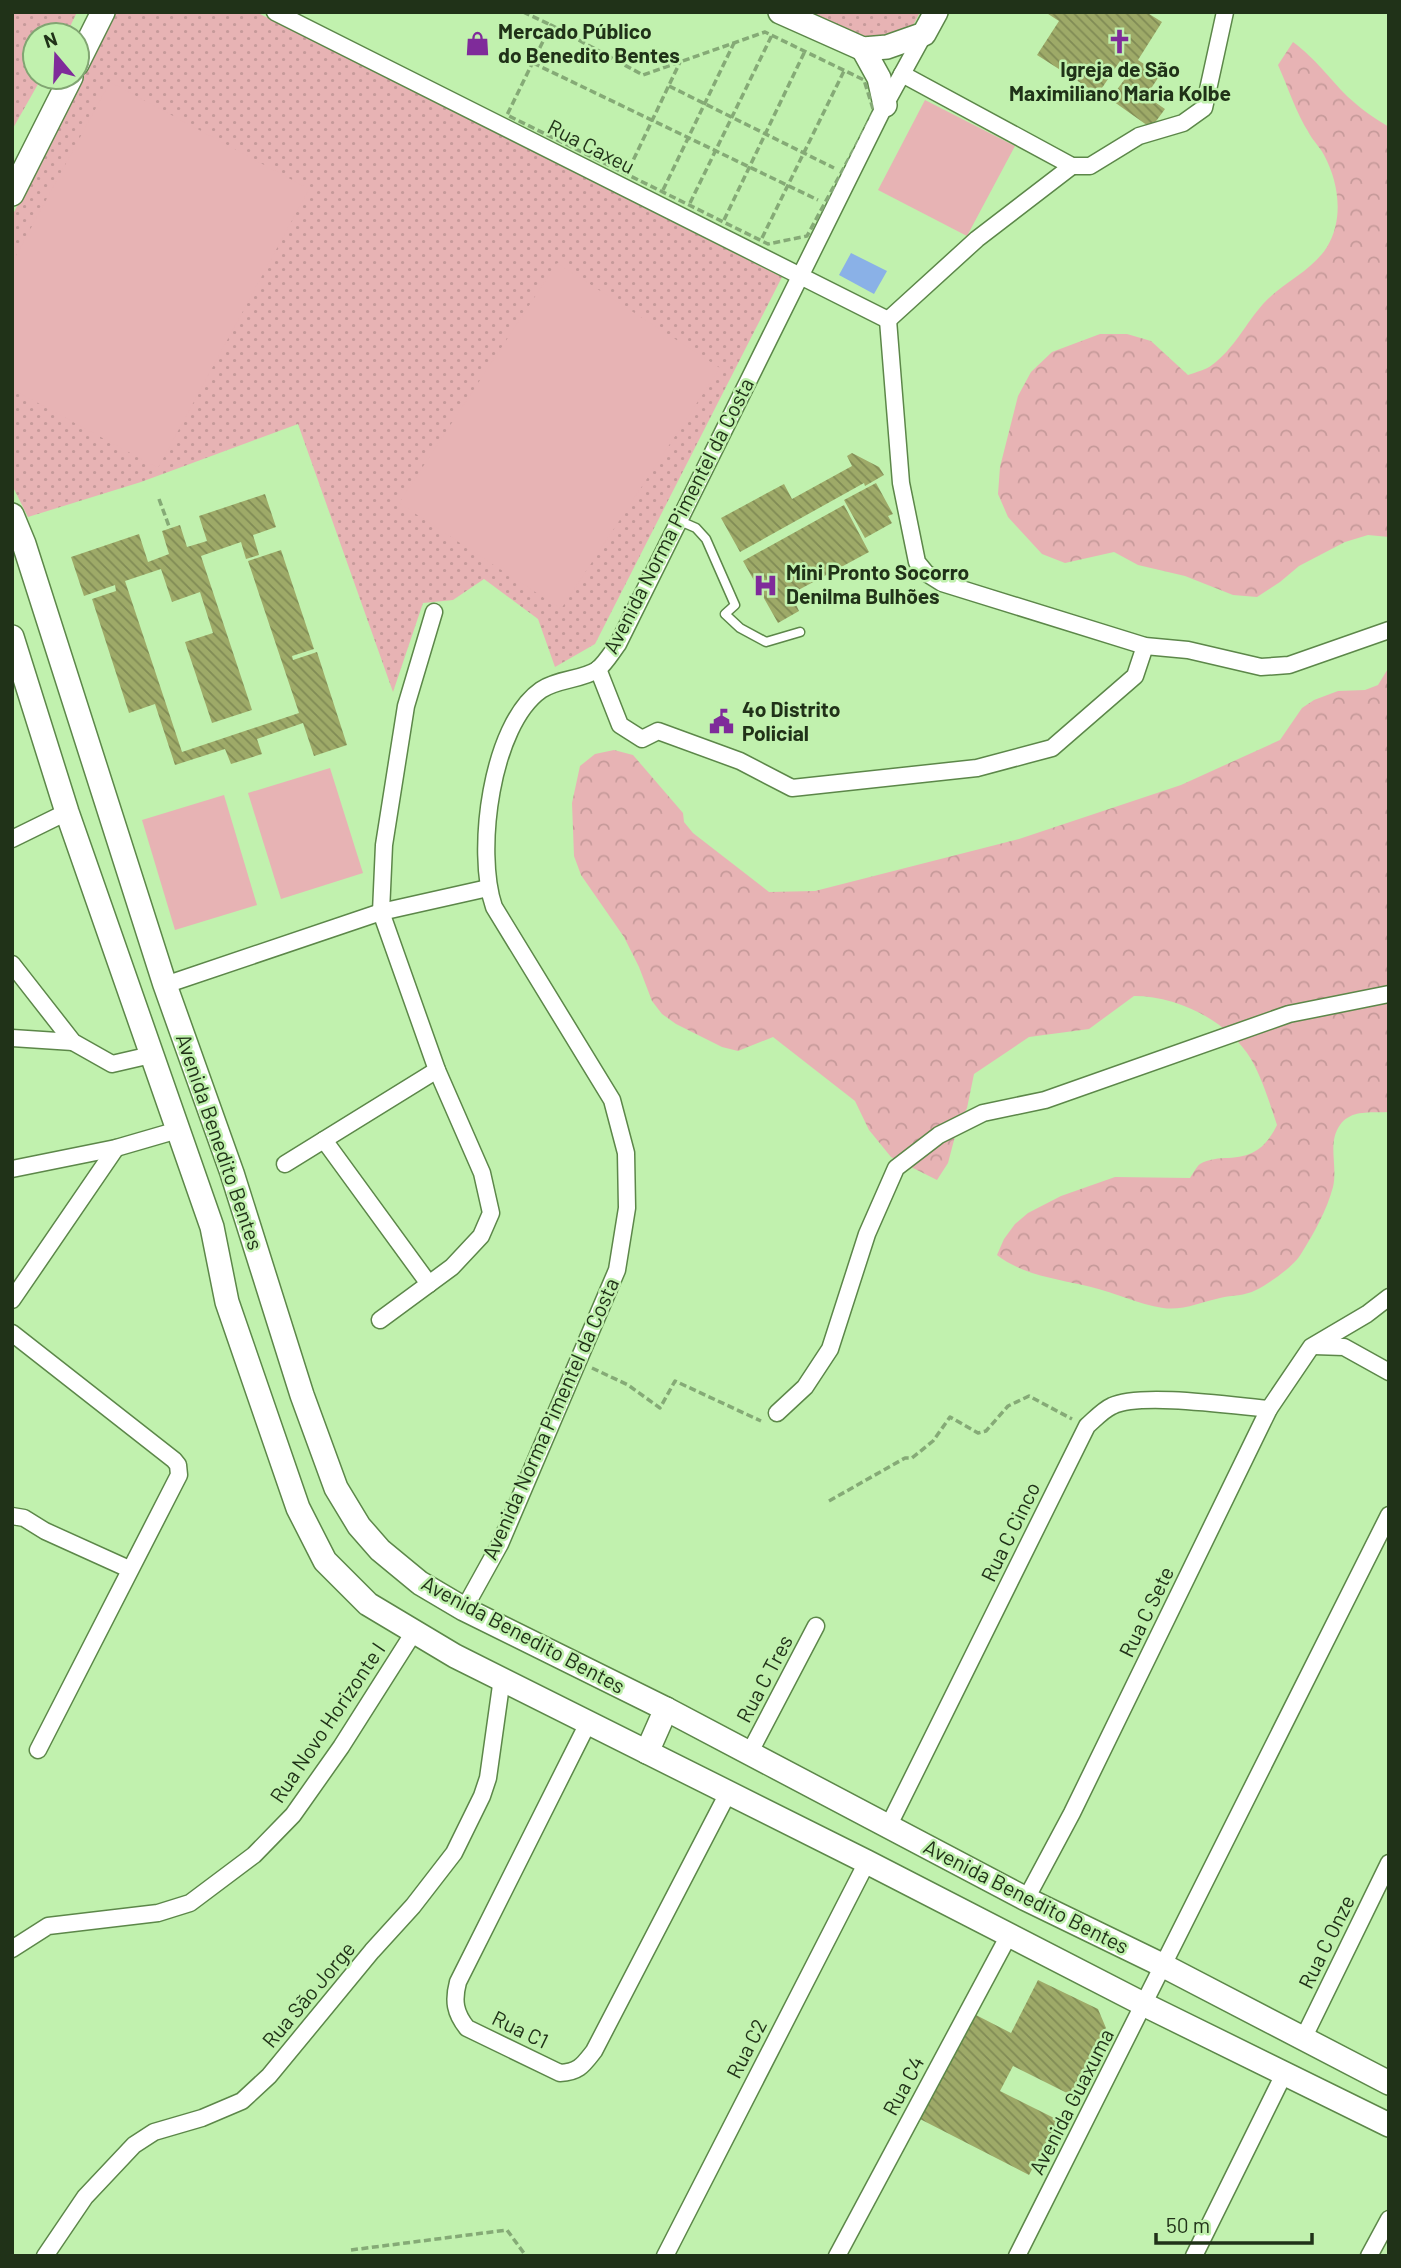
<svg xmlns="http://www.w3.org/2000/svg" width="1401" height="2268" viewBox="0 0 1401 2268" font-family="Barlow,sans-serif">
	<style>
		.forest { fill: url(#forest-crowns) }
		.park { fill: url(#park-dots) }
		.pitch { fill: #e7b3b4 }
		.water { fill: #8ab1e7 }
		.building { fill: url(#building-back-hatch) }
		.lines { fill: none; stroke-linecap: round; stroke-linejoin: round }
		.lane-casing { stroke: #5c8749; stroke-width: 11 }
		.street-casing { stroke: #5c8749; stroke-width: 19 }
		.secondary-casing { stroke: #5c8749; stroke-width: 26 }
		.path { stroke: #85aa76; stroke-width: 3.5; stroke-dasharray: 7 3.5; stroke-linecap: butt }
		.lane { stroke: #fff; stroke-width: 8 }
		.street { stroke: #fff; stroke-width: 16 }
		.secondary { stroke: #fff; stroke-width: 23 }
		.labels { text-anchor: middle; stroke-width: 5; stroke-linejoin: round; paint-order: stroke }
		.poi-label { font-size: 21px; font-weight: bold; fill: #203218; stroke: #c1f1ae; text-anchor: start }
		.street-label { font-size: 21px; fill: #203218; stroke: #c1f1ae }
	</style>
	<defs>
		<pattern id="forest-crowns" width="20" height="18" patternUnits="userSpaceOnUse" patternTransform="scale(1.75)"><rect width="20" height="18" fill="#e7b3b4"/><path d="M2 6a3 3 0 1 1 6 0M12 15a3 3 0 1 1 6 0" fill="none" stroke="#c69a9a"/></pattern>
		<pattern id="park-dots" width="8" height="8" patternUnits="userSpaceOnUse" patternTransform="scale(1.75)"><rect width="8" height="8" fill="#e7b3b4"/><path d="M2 2h.1M6 6h.1" fill="none" stroke="#c69a9a" stroke-width="1.8" stroke-linecap="round"/></pattern>
		<pattern id="building-back-hatch" width="6" height="6" patternUnits="userSpaceOnUse" patternTransform="scale(1.75)"><rect width="6" height="6" fill="#9eaa68"/><path d="M-1 5l2 2M0 0l6 6M5-1l2 2" fill="none" stroke="#808b55"/></pattern>
	</defs>
	<rect width="100%" height="100%" fill="#c1f1ae"/>
	<g class="forest">
		<path d="M1293,42c24,18 35,35 55,55 13,12 26,21 41,30v410l-21,-2 -23,7 -46,24 -19,16 -23,15 -24,-2 -48,-19 -47,-11 -24,-13 -49,11 -23,-9 -34,-37 -10,-23 2,-27 18,-71 13,-24 21,-20 48,-18h27l24,7 37,34c8,-3 18,-5 24,-10 22,-16 34,-42 51,-61 19,-21 49,-33 64,-57 17,-28 12,-64 -3,-92 -4,-8 -11,-14 -15,-22 -13,-20 -21,-46 -31,-68z"/>
		<path d="M1389,667v445c-17,1 -38,-3 -49,13 -13,18 -2,41 -7,62 -6,23 -19,46 -32,67 -7,12 -31,29 -45,36 -11,6 -24,5 -36,8 -18,4 -38,13 -57,10 -25,-4 -47,-15 -72,-21 -32,-8 -67,-11 -94,-32l7,-16 11,-15 13,-11 33,-17 54,-19 75,1c3,-4 6,-11 10,-14 8,-5 20,-6 28,-6 26,-1 38,-11 49,-33 -7,-21 -15,-47 -26,-66 -23,-38 -73,-63 -117,-63l-45,33 -60,8 -55,37 -7,34 -9,17 -10,38 -11,17 -46,-23 -22,-27 -14,-29 -82,-64 -35,14 -16,-4 -46,-23 -14,-10 -10,-13 -13,-34 -15,-30 -43,-62 -7,-19 -2,-53 8,-37 15,-12 19,-4 19,5 50,58 1,9 9,11 76,59 46,-1 204,-52 162,-54 99,-45 22,-32 12,-8 24,-9 27,-1 13,-5z"/>
	</g>
	<g class="park">
		<path d="M12,12h65l-11,23h-31v42h7l-30,53z"/>
		<path d="M116,12h140l526,265 -187,367 -40,23 -17,-48 -54,-40 -31,21 -30,3 -30,89 -95,-268 -157,58 -113,35 -16,-32v-269z"/>
		<path d="M770,12h150l-18,35z"/>
	</g>
	<g class="pitch">
		<path d="M110,82l199,107 -151,279 -146,-79v-126z"/>
		<path d="M925,100l90,46 -48,90 -89,-46z"/>
		<path d="M557,263l163,105 -159,241 -162,-106z"/>
		<path d="M330,768l33,105 -82,26 -33,-106z"/>
		<path d="M224,795l33,110 -82,25 -33,-110z"/>
	</g>
	<path class="water" d="M851,253l36,18 -13,23 -35,-19z"/>
	<g class="building">
		<path d="M1045,12h101l16,10 -24,38 22,15 -14,21 19,13 -14,19 -41,-29 23,-31 -13,-7 -22,33 -61,-39 22,-34z"/>
		<path d="M852,453l27,14 5,8 -19,11 -1,-3 -124,69 -19,-34 63,-34 8,15 60,-33 -5,-10z"/>
		<path d="M876,483l17,31 -5,2 4,7 -27,15 -21,-38z"/>
		<path d="M265,494l11,33 -23,8 6,20 -13,4 -5,-17 -40,14 51,154 -40,13 -27,-81 28,-9 -13,-41 -28,10 -11,-33 -36,12 57,171 117,-39 -51,-152 33,-11 33,99 -22,7 1,4 24,-8 30,93 -33,11 -11,-33 -46,16 5,15 -31,10 -6,-15 -50,16 -20,-61 -26,9 -37,-114 24,-8 -1,-6 -31,11 -13,-39 68,-23 9,28 21,-8 -7,-23 18,-6 7,22 20,-6 -8,-25z"/>
		<path d="M844,505l25,47 -78,42 8,17 -21,12 -35,-62z"/>
		<path d="M1038,1980l60,29 8,19 -35,67 -58,-29 -13,25 58,29 -29,55 -109,-56 54,-105 37,19z"/>
	</g>
	<g class="lines">
		<defs>
			<path id="lane" d="M680,521l16,7 10,11 29,66 -10,9 15,14 26,14 34,-10"/>
			<g id="street">
				<path d="M275,12l613,308"/>
				<path d="M902,74l170,92h18l49,-30 44,-13 21,-15 21,-96"/>
				<path d="M888,320l13,163 16,79 9,11 16,10 203,63 43,4 73,17 28,-2 100,-35"/>
				<path d="M888,320l89,-81 95,-73"/>
				<path d="M598,669l22,56 22,14 16,-8 82,30 52,27 185,-20 75,-20 83,-72 10,-30"/>
				<path d="M12,839l55,-27"/>
				<path d="M12,964l61,78 39,22 39,-9"/>
				<path d="M165,985l216,-73 107,-24"/>
				<path d="M12,1038l61,4"/>
				<path d="M324,1140l105,144"/>
				<path d="M285,1164l152,-94"/>
				<path d="M12,1169l104,-21 62,-18"/>
				<path d="M12,1300l104,-152"/>
				<path d="M380,1320l72,-53 29,-31 10,-23 -9,-40 -45,-103 -56,-158 3,-67 22,-139 28,-94"/>
				<path d="M12,1333l162,127 4,5 1,10 -141,275"/>
				<path d="M1314,1346l30,1 45,25"/>
				<path d="M777,1413l28,-26 25,-38 37,-115 29,-66 43,-33 44,-22 62,-13 244,-86 100,-20"/>
				<path d="M12,1516l12,2 21,13 84,38"/>
				<path d="M464,1609l36,-65 117,-274 10,-62 -1,-55 -14,-53 -118,-193c-19,-55 -3,-182 47,-217 16,-11 40,-10 56,-20 8,-6 15,-18 21,-26l267,-539 39,-71"/>
				<path d="M588,1723l-130,259c-5,19 -3,31 9,46l93,45c19,-1 23,-8 34,-22l134,-258"/>
				<path d="M750,1752l66,-126"/>
				<path d="M888,1827l199,-401c8,-7 16,-16 25,-20 28,-14 123,0 157,3"/>
				<path d="M1026,1899l46,-86 197,-404 42,-62 56,-33 22,-17"/>
				<path d="M12,1949l36,-23 110,-13 32,-10 64,-48 39,-40 48,-68 73,-115"/>
				<path d="M1303,2039l86,-176"/>
				<path d="M45,2256l40,-59 49,-52 20,-13 48,-14 40,-17 27,-25 103,-125 41,-45 41,-53 28,-57 6,-18 14,-100"/>
				<path d="M665,2256l202,-394"/>
				<path d="M837,2256l172,-321"/>
				<path d="M1017,2256l372,-741"/>
				<path d="M1194,2256l90,-182"/>
				<path d="M1369,2256l20,-37"/>
			</g>
			<g id="secondary">
				<path d="M780,12l83,37 24,-2 37,-13 12,-22"/>
				<path d="M863,49l16,29 6,27"/>
				<path d="M77,64l26,-52"/>
				<path d="M12,194l59,-117"/>
				<path d="M12,515l12,29 141,441 67,188 70,222 34,93 23,38 21,24 40,33 44,26 202,100 360,190 138,67 225,117"/>
				<path d="M12,637l55,175 145,415 15,75 71,206 27,53 43,43 87,52 412,206 278,143 244,120"/>
				<path d="M647,1752l19,-43"/>
			</g>
		</defs>
		<use href="#lane" class="lane-casing"/>
		<use href="#street" class="street-casing"/>
		<use href="#secondary" class="secondary-casing"/>
		<g class="path">
			<path d="M523,12l28,13"/>
			<path d="M551,25l92,50 122,-43 99,48 10,32 -67,124 -39,8 -261,-129z"/>
			<path d="M533,63l285,137"/>
			<path d="M669,86l165,82"/>
			<path d="M629,169l51,-107"/>
			<path d="M663,190l71,-147"/>
			<path d="M690,203l82,-168"/>
			<path d="M724,220l81,-169"/>
			<path d="M762,238l82,-167"/>
			<path d="M159,499l11,30"/>
			<path d="M592,1368l36,17 32,23 15,-27 86,40"/>
			<path d="M829,1501l76,-43h7l21,-17 17,-24 28,16 8,-2 22,-25 21,-10 43,23"/>
			<path d="M351,2250l156,-20 19,26"/>
		</g>
		<use href="#lane" class="lane"/>
		<use href="#street" class="street"/>
		<use href="#secondary" class="secondary"/>
	</g>
	<defs>
		<symbol id="church-bare" viewBox="-9 -9 18 18"><path d="M-1.2-6h2.4v3.5h3.3v2.4h-3.3V6h-2.4V-.1h-3.3v-2.4h3.3Z" fill="#7f2b9a" stroke="#c1f1ae" stroke-width="2.5" paint-order="stroke"/></symbol>
		<symbol id="shop-bare" viewBox="-9 -9 18 18"><path d="M-5-2.5h2.3a2.7 3.5 0 0 1 5.4 0H5L5.5 6h-11ZM-1.5-2.5h3a1.5 2.3 0 0 0-3 0Z" fill="#7f2b9a" stroke="#c1f1ae" stroke-width="2.5" paint-order="stroke"/></symbol>
		<symbol id="hospital-bare" viewBox="-9 -9 18 18"><path d="M-5-5h3v3.5h4V-5h3V5h-3V1.5h-4V5h-3Z" fill="#7f2b9a" stroke="#c1f1ae" stroke-width="2.5" paint-order="stroke"/></symbol>
		<symbol id="civic-bare" viewBox="-9 -9 18 18"><path d="M-.6-6.5H3V-4.5H.6V-3L4-1V1h2V6H-6V1h2V-1L-.6-3ZM-1.2 2.5V6h2.4V2.5Z" fill="#7f2b9a" stroke="#c1f1ae" stroke-width="2.5" paint-order="stroke"/></symbol>
	</defs>
	<g fill-rule="evenodd">
		<use href="#church-bare" x="1102" y="24" width="35" height="35"/>
		<use href="#shop-bare" x="460" y="26" width="35" height="35"/>
		<use href="#hospital-bare" x="748" y="568" width="35" height="35"/>
		<use href="#civic-bare" x="704" y="704" width="35" height="35"/>
	</g>
	<g class="labels">
		<g class="poi-label">
			<text x="498" y="39">Mercado Público<tspan x="498" dy="24">do Benedito Bentes</tspan></text>
			<text x="1120" y="77" text-anchor="middle">Igreja de São<tspan x="1120" dy="24">Maximiliano Maria Kolbe</tspan></text>
			<text x="786" y="580">Mini Pronto Socorro<tspan x="786" dy="24">Denilma Bulhões</tspan></text>
			<text x="742" y="717">4o Distrito<tspan x="742" dy="24">Policial</tspan></text>
		</g>
		<g class="street-label">
			<text transform="translate(591 147) rotate(27)" y="7">Rua Caxeu</text>
			<text transform="translate(679 516) rotate(-63)" y="7">Avenida Norma Pimentel da Costa</text>
			<text transform="translate(219 1142) rotate(71)" y="7">Avenida Benedito Bentes</text>
			<text transform="translate(551 1419) rotate(-66)" y="7">Avenida Norma Pimentel da Costa</text>
			<text transform="translate(1011 1532) rotate(-64)" y="7">Rua C Cinco</text>
			<text transform="translate(1147 1612) rotate(-64)" y="7">Rua C Sete</text>
			<text transform="translate(523 1635) rotate(28)" y="7">Avenida Benedito Bentes</text>
			<text transform="translate(765 1679) rotate(-62)" y="7">Rua C Tres</text>
			<text transform="translate(328 1723) rotate(-56)" y="7">Rua Novo Horizonte I</text>
			<text transform="translate(1026 1897) rotate(27)" y="7">Avenida Benedito Bentes</text>
			<text transform="translate(1327 1942) rotate(-64)" y="7">Rua C Onze</text>
			<text transform="translate(309 1995) rotate(-50)" y="7">Rua São Jorge</text>
			<text transform="translate(520 2030) rotate(26)" y="7">Rua C1</text>
			<text transform="translate(747 2049) rotate(-63)" y="7">Rua C2</text>
			<text transform="translate(904 2086) rotate(-62)" y="7">Rua C4</text>
			<text transform="translate(1072 2102) rotate(-63)" y="7">Avenida Guaxuma</text>
		</g>
	</g>
	<rect width="1401" height="2268" fill="none" stroke="#203218" stroke-width="28"/>
	<g transform="translate(56 56) rotate(341)"><circle r="33" fill="#c1f1ae" stroke="#81a572" stroke-width="2"/>
	<path d="M0-5L12 26L0 18L-12 26Z" fill="#7f2b9a"/>
	<text y="-10" font-size="19" font-weight="bold" text-anchor="middle" fill="#203218">N</text>
	</g>
	<path d="M1156 2233v10h156v-10" fill="none" stroke="#203218" stroke-width="3.5"/>
	<text x="1166" y="2233" font-size="21" fill="#203218" stroke="#c1f1ae" stroke-width="5" paint-order="stroke">50 m</text>
</svg>
